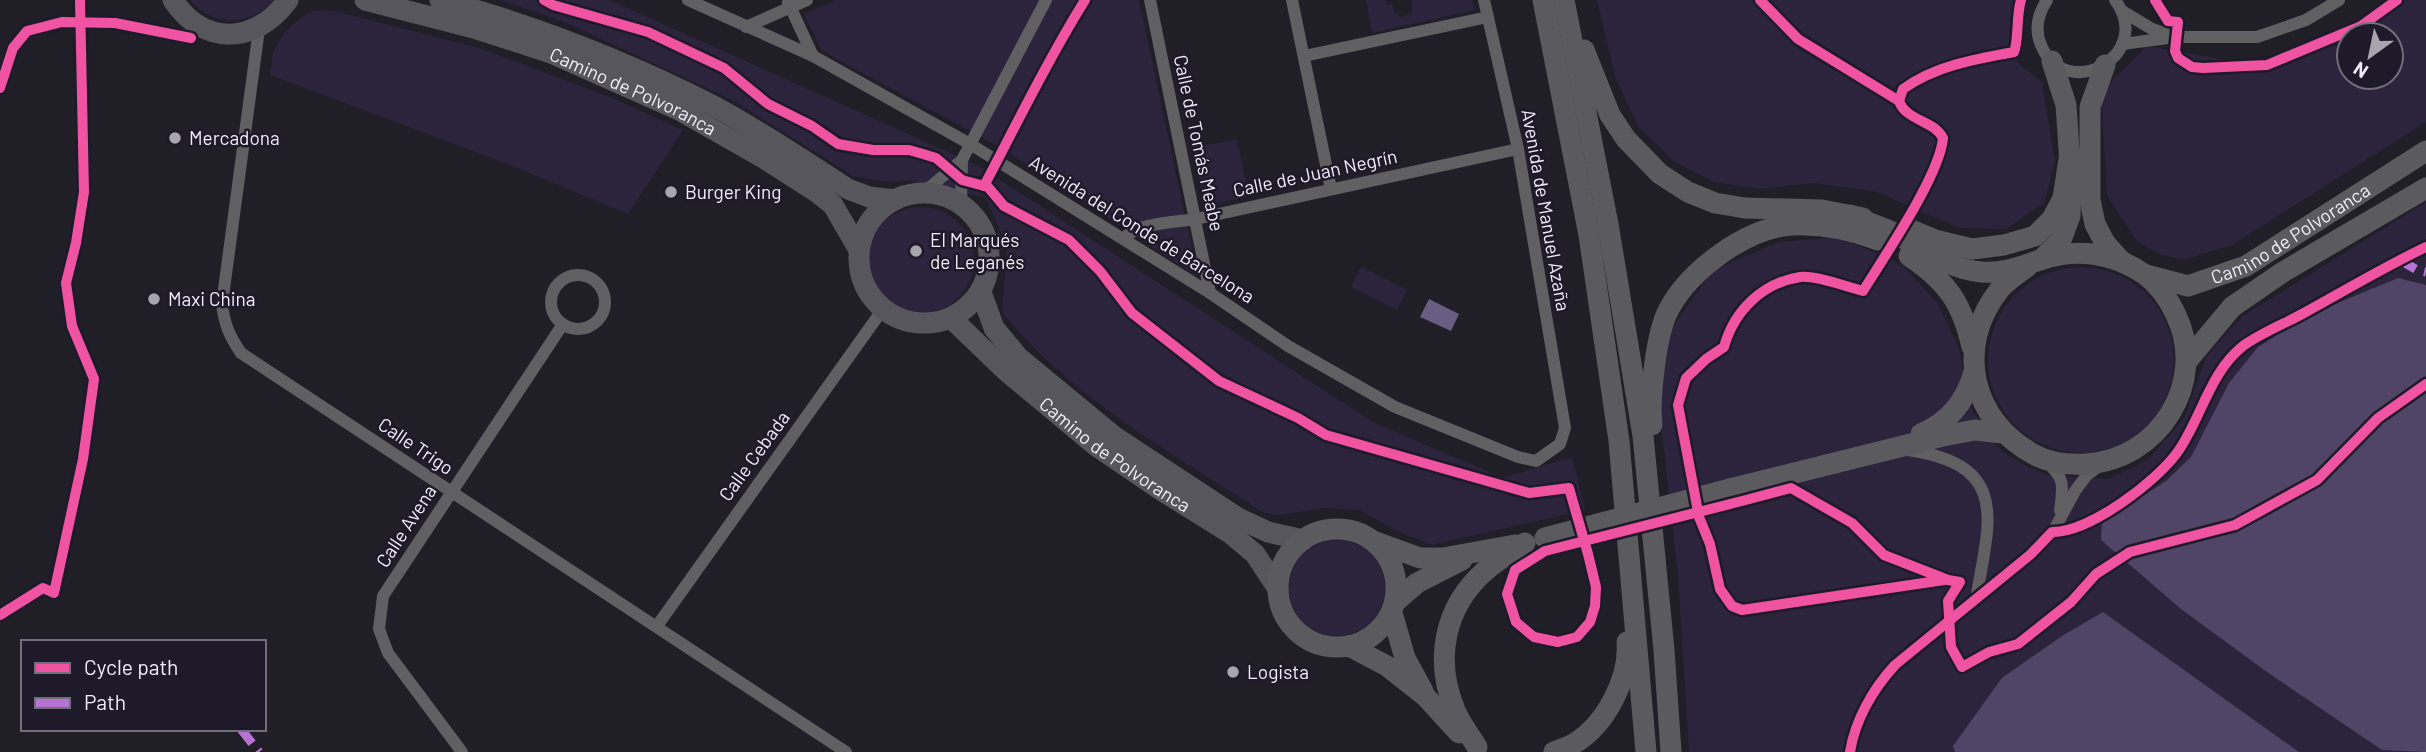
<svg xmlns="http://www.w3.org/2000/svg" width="2426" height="752" viewBox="0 0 2426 752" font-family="Barlow,sans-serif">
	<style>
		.green { fill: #2c233c }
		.forest { fill: #504567 }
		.water { fill: #6a5d83 }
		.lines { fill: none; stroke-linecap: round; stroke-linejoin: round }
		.minor { stroke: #605f62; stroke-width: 12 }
		.primary { stroke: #57565c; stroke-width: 21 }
		.trunk { stroke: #5b5a5f; stroke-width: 21 }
		.trunk-bridge { stroke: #5b5a5f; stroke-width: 21 }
		.quiet { stroke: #b673d3; stroke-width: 9; stroke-dasharray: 18 9; stroke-linecap: butt }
		.cycleway-casing { stroke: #1f1a29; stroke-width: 15 }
		.cycleway { stroke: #f153a3; stroke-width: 10 }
		.poi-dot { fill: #a7a5ae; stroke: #1f1a29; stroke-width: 2.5 }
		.labels { text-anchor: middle; stroke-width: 5; stroke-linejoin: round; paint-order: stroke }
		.street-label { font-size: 19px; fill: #f0edf8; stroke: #1f1a29 }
		.poi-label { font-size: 19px; fill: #f0edf8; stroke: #1f1a29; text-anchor: start }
	</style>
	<rect width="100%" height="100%" fill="#201e26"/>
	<g class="green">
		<path d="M190,0h85c-25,26 -61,29 -85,0z"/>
		<path d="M501,0h109l367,165 396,257 130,56 69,-21 13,53 -153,35 -35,-14 -37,-21 -37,-2 -44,7 -15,-2c-92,-60 -193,-115 -262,-201l5,-65 -21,-49 -76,-18 -23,2 -34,-6 -119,-75 -165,-77z"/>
		<path d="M836,0h303l59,277 -195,-128 -181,-98 -18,-37z"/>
		<path d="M1366,0h20l1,5 5,-1 2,8 8,5 10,-4v-13h60l2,10 -102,23z"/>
		<path d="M1597,0h421l-10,45 11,19 23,18 13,80 -11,41 -38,26 -47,-1 -82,-36 -63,-9 -56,6 -43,-7 -40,-20 -37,-35 -23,-51z"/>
		<path d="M2404,0h22v122l-194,123 -49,15 -24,-6 -22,-13 -30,-46 -6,-103 46,-46 127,22 75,-33v42h42v-42h-41l14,-6z"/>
		<path d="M315,10l20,1 148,38 132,50 68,31 -55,84 -113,-47 -245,-92c2,-7 1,-17 4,-24 6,-18 24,-33 41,-41z"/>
		<path d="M1237,139l12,58 -44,9 -13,-58z"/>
		<path d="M2426,202v550h-737l-11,-176 -19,-170 11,-76 43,-60 66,-28 61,-5 62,28 35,37 22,46 10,58 33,46 28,16 19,7 58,4 27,-12 16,-10 35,-40 21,-61 37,-40z"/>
		<circle cx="921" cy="260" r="53"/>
		<path d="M1361,267l46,23 -10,20 -46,-23z"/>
		<circle cx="2081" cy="360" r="93"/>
		<circle cx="1337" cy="588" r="48"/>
	</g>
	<g class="forest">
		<path d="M2398,278l28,7v467l-44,-2 -115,-78 -86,-63 -80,-69 1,-18 64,-41 25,-24 38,-74 29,-36 53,-33z"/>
		<path d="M2103,612l196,140h-344l-2,-6 49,-68 60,-42z"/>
	</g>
	<path class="water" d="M1429,299l30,15 -8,17 -31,-14z"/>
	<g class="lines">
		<g class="minor">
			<path d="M688,0l125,56 157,88 240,149 78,53 107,61 123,50 18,4 24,-17 5,-16 -47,-279 -34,-149"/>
			<path d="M1150,0l60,293"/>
			<path d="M1292,0l39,189"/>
			<path d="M2047,0c-9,14 -13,29 -6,45 24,59 115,11 74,-45"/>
			<path d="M788,2l25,54"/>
			<path d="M2122,11l30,18 17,6"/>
			<path d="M746,27l61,-27"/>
			<path d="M259,29l-37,275c2,20 8,33 19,49l605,399"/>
			<path d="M2122,44l54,-7h81l49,-17 33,-20"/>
			<path d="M1304,56l184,-39"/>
			<path d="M923,193l39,-33 84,-160"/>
			<path d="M961,204l1,-44"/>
			<path d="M1124,239c10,-16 53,-17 72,-20l322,-70"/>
			<circle cx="578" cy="302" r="27"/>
			<path d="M1908,450c102,15 82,69 68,149"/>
			<path d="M2046,462c20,16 17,25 14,48"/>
			<path d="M657,626l226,-317"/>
			<path d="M462,752l-74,-99 -9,-24 4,-33 180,-272"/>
			<path d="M1850,752c5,-32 23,-63 45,-87l136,-111 24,-26 20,-37 12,-16 15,-11"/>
		</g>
		<g class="primary">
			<path d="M173,0c31,47 83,44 115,0"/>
			<path id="s1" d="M365,0l109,28 77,25 128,57 86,49 53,34 15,12 26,45"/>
			<path d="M440,0c93,25 185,61 272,105 47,25 91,55 136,84l21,8 26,3"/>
			<circle cx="924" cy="258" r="65"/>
			<path d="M981,292l13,36 24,29 97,80 123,81 30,14 35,8"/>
			<path id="s2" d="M951,318l54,52 90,75 66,45 69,43 25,21 23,35"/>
		</g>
		<g class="trunk">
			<path d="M1543,0l46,235 30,206 27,311"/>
			<path d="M1564,0l44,224 35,212 21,214 7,102"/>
			<path d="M1584,50l26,65 16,24 34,35 28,18 27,11 30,5 77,2 41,8"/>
			<path d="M2105,65l-15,42v93l5,24 10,19 16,18"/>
			<path d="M1850,215c13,6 27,10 40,16 30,15 57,38 91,41 23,2 41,-6 62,-13 35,-11 71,-6 101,15 14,10 25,26 32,41 32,67 -17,145 -90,149 -17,1 -36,-1 -51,-9 -64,-34 -81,-109 -35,-166 7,-9 19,-16 28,-23"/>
			<path d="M1911,230l24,10 37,9 32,-4 31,-9 17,-17 11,-21 7,-45"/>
			<path d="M1909,256c38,25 53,47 63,91"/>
			<path d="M2042,259l19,-19 9,-24 1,-37 -5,-74 -14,-44"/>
			<path id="s3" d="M2146,275l42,11 58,-20 180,-115"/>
			<path d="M2187,361l45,-54 51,-35 143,-84"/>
			<path d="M1652,425c-3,-26 4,-93 17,-116 21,-39 78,-82 124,-84 28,-1 59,5 85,15"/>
			<path d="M1921,434c28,-12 45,-33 53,-62"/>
			<path d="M1730,489l213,-53 32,-6 28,3"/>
			<circle cx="1337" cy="588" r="59"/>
			<path d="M1376,542l44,16h23l72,-13"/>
			<path d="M1395,602l22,-19 45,-23"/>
			<path d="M1392,613l13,45 18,33"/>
			<path d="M1349,646l38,20 38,30 34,37"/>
			<path d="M1477,747c-7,-12 -17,-24 -22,-37 -21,-50 -11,-103 30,-139 12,-11 27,-19 40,-28"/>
			<path d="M1554,752c7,-3 15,-5 21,-9 31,-19 55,-65 52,-101"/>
		</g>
		<path class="trunk-bridge" d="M1545,538l185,-49"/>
		<g class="quiet">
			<path d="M2400,260l17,10 9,2"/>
			<path d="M241,729l18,23"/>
		</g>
		<defs>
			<g id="cycleway">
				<path d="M544,0l9,5 95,27 76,36 44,36 44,22 26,18 35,6h36l14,4 13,4 26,22 26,7 16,19 65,34 31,31 32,42 87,68 79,37 28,17 203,58 40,-5 19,66 8,33 -1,19 -5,16 -13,15 -19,5 -24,-5 -18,-15 -9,-28 8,-24 30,-19 189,-48 8,-2 49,-13 61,35 32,32 64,25 12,2 -12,19 3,46 11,20 27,-15 29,-8 53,-42 25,-28 34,-22 105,-27 82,-45 61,-62 48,-34"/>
				<path d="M1760,0l38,39 101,62c7,20 35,19 44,37 -3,37 -59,119 -80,153 -16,-4 -47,-16 -63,-14 -38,6 -66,34 -76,70l-18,12 -20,19 -8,27 21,112 11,27 10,45 12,17 10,4 202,-30"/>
				<path d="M2155,0l13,21 10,1 -3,29 3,7 14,9 11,1 64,-3 94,-39 36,-26"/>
				<path d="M0,88l13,-40 14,-17 35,-9 53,1 76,15"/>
				<path d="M1899,101l4,-12c32,-23 72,-30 111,-37 5,-12 2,-36 7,-52"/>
				<path d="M984,186c33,-63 64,-126 101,-186"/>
				<path d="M0,615l43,-27 11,5 29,-134 11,-80 -22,-53 -6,-43 10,-40 8,-51 -4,-192"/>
				<path d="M1850,752c5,-32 23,-63 45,-87l136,-111 21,-22c37,1 107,-52 127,-82 23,-34 31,-78 64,-104 18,-13 41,-22 61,-33 40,-22 80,-46 122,-66"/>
			</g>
		</defs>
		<use href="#cycleway" class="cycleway-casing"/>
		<use href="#cycleway" class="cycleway"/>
	</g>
	<g class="poi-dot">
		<circle cx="175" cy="138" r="7"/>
		<circle cx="671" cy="192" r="7"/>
		<circle cx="916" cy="251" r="7"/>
		<circle cx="154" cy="299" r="7"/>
		<circle cx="1233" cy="672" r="7"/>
	</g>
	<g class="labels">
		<g class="street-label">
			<text dy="7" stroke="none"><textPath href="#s1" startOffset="284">Camino de Polvoranca</textPath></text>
			<text transform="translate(1199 143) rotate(78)" y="7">Calle de Tomás Meabe</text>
			<text transform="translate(1315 173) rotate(-12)" y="7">Calle de Juan Negrín</text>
			<text transform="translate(1546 210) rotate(80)" y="7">Avenida de Manuel Azaña</text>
			<text transform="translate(1142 229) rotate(32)" y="7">Avenida del Conde de Barcelona</text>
			<text dy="7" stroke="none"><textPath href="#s3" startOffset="159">Camino de Polvoranca</textPath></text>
			<text transform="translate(416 446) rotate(34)" y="7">Calle Trigo</text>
			<text dy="7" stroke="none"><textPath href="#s2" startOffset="214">Camino de Polvoranca</textPath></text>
			<text transform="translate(754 456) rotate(-54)" y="7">Calle Cebada</text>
			<text transform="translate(406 526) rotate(-57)" y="7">Calle Avena</text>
		</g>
		<g class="poi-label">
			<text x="189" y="145">Mercadona</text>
			<text x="685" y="199">Burger King</text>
			<text x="930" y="247">El Marqués<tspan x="930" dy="22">de Leganés</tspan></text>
			<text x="168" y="306">Maxi China</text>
			<text x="1247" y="679">Logista</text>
		</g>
	</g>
	<rect x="21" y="640" width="245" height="91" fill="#1f1a29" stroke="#736e7c" stroke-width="2"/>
	<rect x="35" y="663" width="35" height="10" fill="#f153a3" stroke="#736e7c" stroke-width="2"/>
	<text x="84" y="675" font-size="21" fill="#f0edf8">Cycle path</text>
	<rect x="35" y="698" width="35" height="10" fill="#b673d3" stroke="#736e7c" stroke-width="2"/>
	<text x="84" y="710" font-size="21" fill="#f0edf8">Path</text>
	<g transform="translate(2370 56) rotate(213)"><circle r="33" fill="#1f1a29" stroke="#736e7c" stroke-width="2"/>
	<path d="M0-5L12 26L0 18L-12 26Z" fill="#a7a5ae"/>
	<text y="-10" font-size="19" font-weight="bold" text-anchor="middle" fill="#f0edf8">N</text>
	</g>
</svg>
